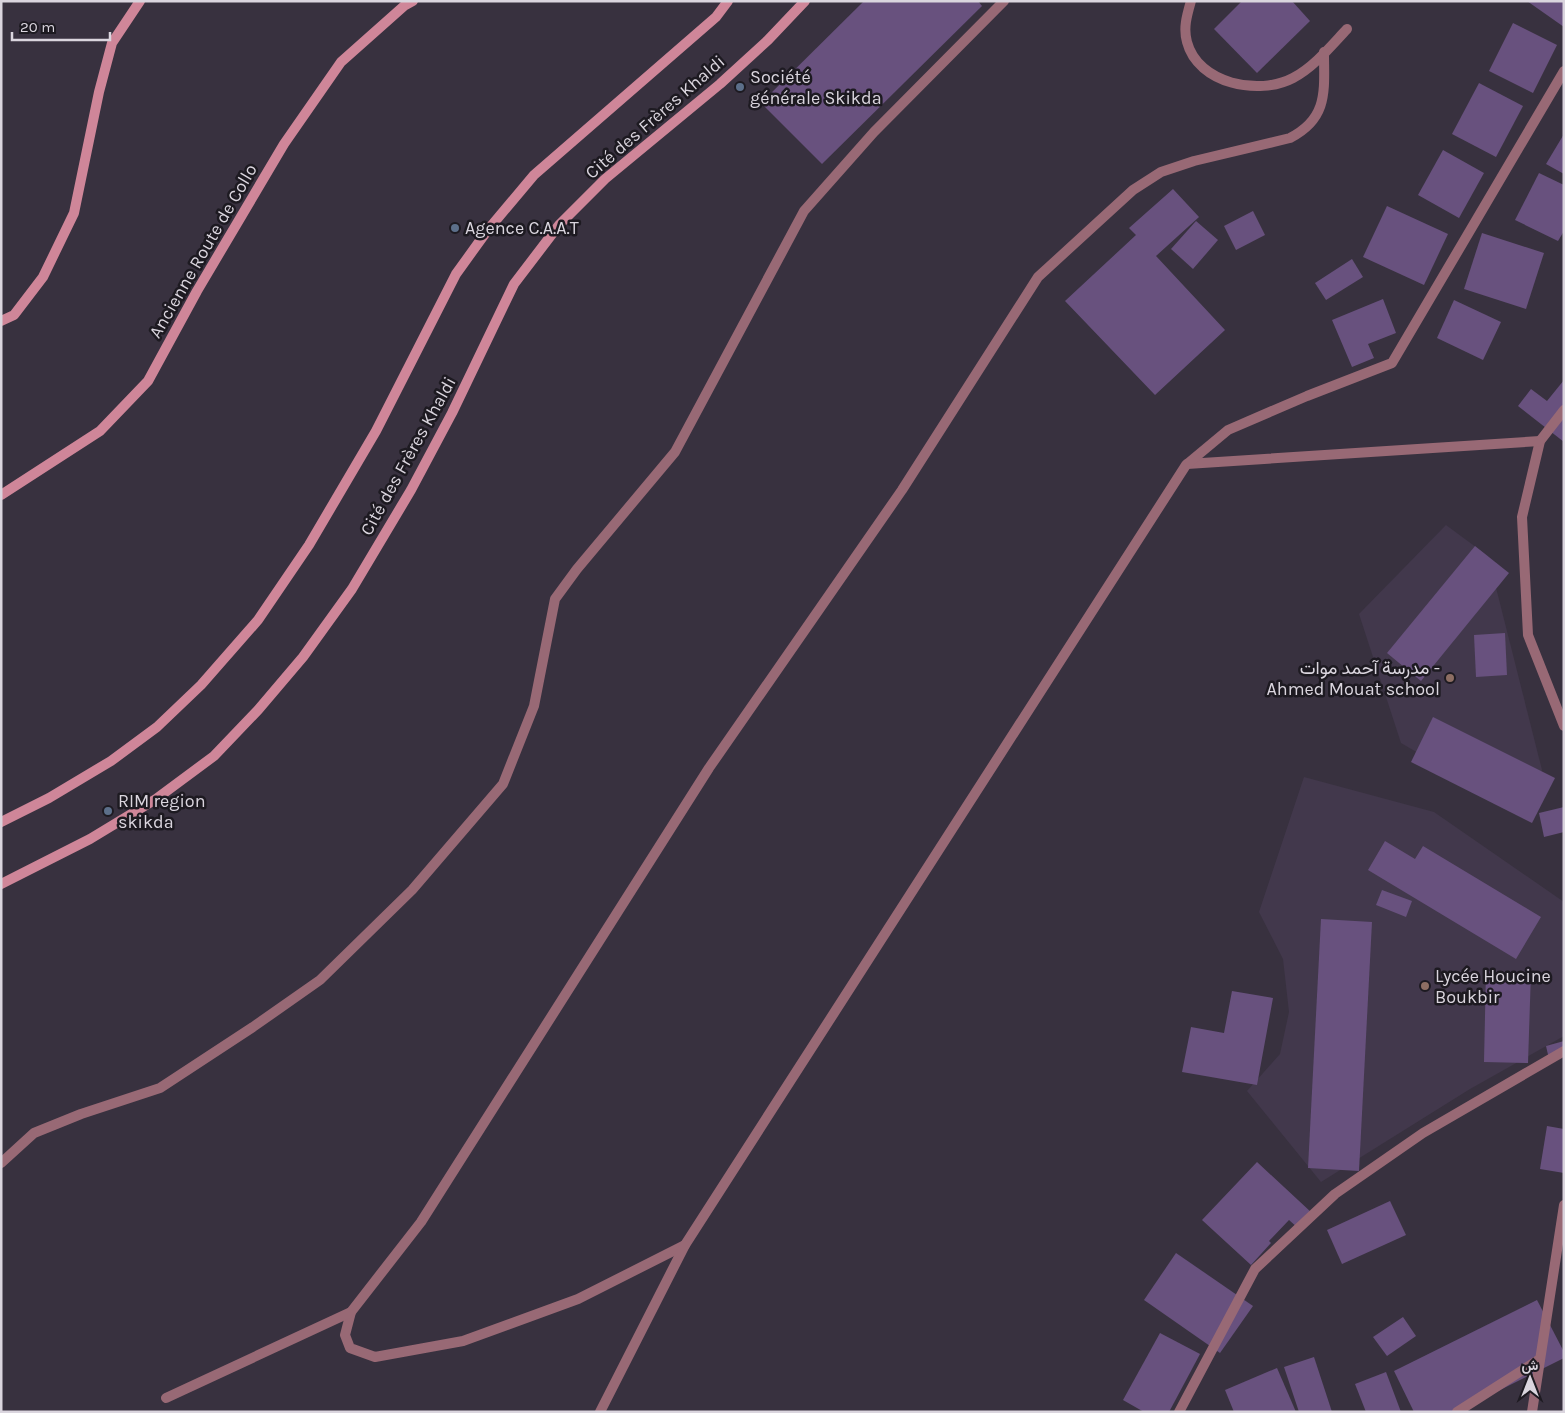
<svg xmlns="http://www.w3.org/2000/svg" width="1565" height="1413" viewBox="0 0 1565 1413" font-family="Karla,Vazirmatn,sans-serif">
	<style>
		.built { fill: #42384c }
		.building { fill: #68517e }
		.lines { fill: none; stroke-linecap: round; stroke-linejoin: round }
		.service { stroke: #986975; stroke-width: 10 }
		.minor { stroke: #986975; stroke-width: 10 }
		.secondary { stroke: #cf8699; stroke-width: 10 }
		.service-dot { fill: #5c6f8a; stroke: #1d1a21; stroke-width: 2 }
		.education-dot { fill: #8d6e63; stroke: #1d1a21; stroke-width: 2 }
		.labels { text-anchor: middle; stroke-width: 5; stroke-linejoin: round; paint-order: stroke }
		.poi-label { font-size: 18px; fill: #dad5de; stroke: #1d1a21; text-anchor: start }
		.street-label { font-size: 18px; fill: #dad5de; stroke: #1d1a21 }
	</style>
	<rect width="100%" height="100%" fill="#38313f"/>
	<g class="built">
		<path d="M1446,525l42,31 54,214 -21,43 -120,-70 -42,-129z"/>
		<path d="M1304,777l130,35 130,90v134l-94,53 -149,93 -74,-91 33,-37 9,-42 -6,-53 -24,-47z"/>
	</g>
	<g class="building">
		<path d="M864,1h114l4,5 -160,158 -61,-61z"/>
		<path d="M1242,1h50l18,20 -53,52 -43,-44z"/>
		<path d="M1527,1h37v26z"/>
		<path d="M1513,23l44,22 -24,48 -44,-22z"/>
		<path d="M1479,83l44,23 -27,51 -44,-23z"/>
		<path d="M1564,134v40l-18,-10z"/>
		<path d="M1443,150l41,23 -25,45 -41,-23z"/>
		<path d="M1539,173l25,12v46l-6,10 -43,-21z"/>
		<path d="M1173,189l26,28 -43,39 69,74 -70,65 -90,-94 71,-66 -7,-7z"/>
		<path d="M1387,206l61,28 -24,51 -61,-28z"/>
		<path d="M1253,211l12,24 -29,15 -12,-24z"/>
		<path d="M1196,221l22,19 -25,29 -22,-20z"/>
		<path d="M1482,233l62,20 -18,56 -62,-20z"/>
		<path d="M1352,259l11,18 -37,23 -11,-17z"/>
		<path d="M1383,299l13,34 -28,11 6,14 -22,9 -20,-47z"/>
		<path d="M1454,300l47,22 -18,38 -46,-22z"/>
		<path d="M1564,380v62l-46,-36 13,-17 16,12z"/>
		<path d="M1475,546l34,27 -88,108 -34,-28z"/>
		<path d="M1505,633l2,42 -31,2 -2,-42z"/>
		<path d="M1433,717l122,61 -23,45 -121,-61z"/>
		<path d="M1564,807v25l-20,5 -5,-24z"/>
		<path d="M1385,841l30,18 8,-13 118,71 -25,42 -148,-89z"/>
		<path d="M1382,890l30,11 -6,16 -30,-12z"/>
		<path d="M1321,919l51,3 -13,249 -51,-3z"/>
		<path d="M1486,971l45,1 -3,91 -44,-1z"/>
		<path d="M1232,991l41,7 -16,87 -75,-13 9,-45 33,6z"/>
		<path d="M1564,1041v14l-15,4 -3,-13z"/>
		<path d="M1547,1126l17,3v44l-24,-4z"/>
		<path d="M1257,1162l55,51 -14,15 -9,-8 -20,21 2,2 -20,22 -49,-45z"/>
		<path d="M1390,1201l16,34 -64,29 -15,-34z"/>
		<path d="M1176,1253l77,53 -33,47 -76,-53z"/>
		<path d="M1537,1300l27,52v6l-108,54h-42l-20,-41z"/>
		<path d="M1403,1317l13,19 -29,20 -14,-19z"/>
		<path d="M1160,1333l40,21 -31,58h-25l-21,-12z"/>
		<path d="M1314,1357l18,55h-33l-15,-45z"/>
		<path d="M1277,1368l19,44h-62l-9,-22z"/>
		<path d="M1386,1372l15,40h-35l-11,-28z"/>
	</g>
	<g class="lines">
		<path class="service" d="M1457,1412l83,-53"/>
		<g class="minor">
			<path d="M1191,1c-4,14 -8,27 -4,41 11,42 72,54 106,36 21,-11 38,-32 54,-49"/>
			<path d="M1564,410l-24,31 -18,76 6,118 36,91"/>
			<path d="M1187,464l353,-23"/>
			<path d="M1,1163l33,-30 47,-19 79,-26 93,-61 67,-47 92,-90 91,-106 31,-78 21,-107 22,-30 98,-117 129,-241 70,-79 130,-131"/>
			<path d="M351,1312l-6,23 5,13 25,9 88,-16 115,-42 107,-54"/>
			<path d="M166,1398l185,-86 70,-90 288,-454 193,-278 136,-213 95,-87 28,-18 33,-11 96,-23c39,-20 34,-48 34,-86"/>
			<path d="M600,1412l85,-167 501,-780 42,-35 79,-34 85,-33 172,-292"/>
			<path d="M1179,1412l76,-143 80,-75 88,-61 141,-82"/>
			<path d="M1532,1412l32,-207"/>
		</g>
		<g class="secondary">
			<path d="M1,321l13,-6 29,-38 31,-64 25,-121 13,-49 28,-42"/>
			<path d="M1,495l99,-64 48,-50 49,-90 87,-147 57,-82 63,-56 9,-5"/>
			<path d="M1,822l48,-24 62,-37 46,-34 44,-42 57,-65 51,-75 67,-114 80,-157 31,-43 47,-56 182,-158 12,-16"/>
			<path d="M1,884l89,-45 66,-40 58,-43 44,-46 45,-53 49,-68 59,-99 41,-77 62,-129 45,-59 46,-46 115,-95 48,-44 37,-39"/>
		</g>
	</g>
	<g class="service-dot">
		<circle cx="740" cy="87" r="5"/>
		<circle cx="455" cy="228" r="5"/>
		<circle cx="108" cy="811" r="5"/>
	</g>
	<g class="education-dot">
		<circle cx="1450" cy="678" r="5"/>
		<circle cx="1425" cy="986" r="5"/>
	</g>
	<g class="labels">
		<g class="poi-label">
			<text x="750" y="83">Société<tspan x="750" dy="21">générale Skikda</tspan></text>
			<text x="465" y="234">Agence C.A.A.T</text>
			<text x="1440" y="674" text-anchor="end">مدرسة آحمد موات -<tspan x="1440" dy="21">Ahmed Mouat school</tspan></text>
			<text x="118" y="807">RIM region<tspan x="118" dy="21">skikda</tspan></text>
			<text x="1435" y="982">Lycée Houcine<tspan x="1435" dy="21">Boukbir</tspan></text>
		</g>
		<g class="street-label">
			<text transform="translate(655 117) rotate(-41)" y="6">Cité des Frères Khaldi</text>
			<text transform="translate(203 251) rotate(-60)" y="6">Ancienne Route de Collo</text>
			<text transform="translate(408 456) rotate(-61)" y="6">Cité des Frères Khaldi</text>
		</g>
	</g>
	<rect width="1565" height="1413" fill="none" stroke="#dad5de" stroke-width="5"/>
	<g transform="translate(1530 1378)" stroke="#1d1a21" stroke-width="4" paint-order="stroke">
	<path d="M0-4L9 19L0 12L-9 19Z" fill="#dad5de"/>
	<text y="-8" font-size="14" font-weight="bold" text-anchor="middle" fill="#dad5de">ش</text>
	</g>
	<path d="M12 32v8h98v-8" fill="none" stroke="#dad5de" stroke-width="2.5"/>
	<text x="20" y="32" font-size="15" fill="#dad5de" stroke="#1d1a21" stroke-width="4" paint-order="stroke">20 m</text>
</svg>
